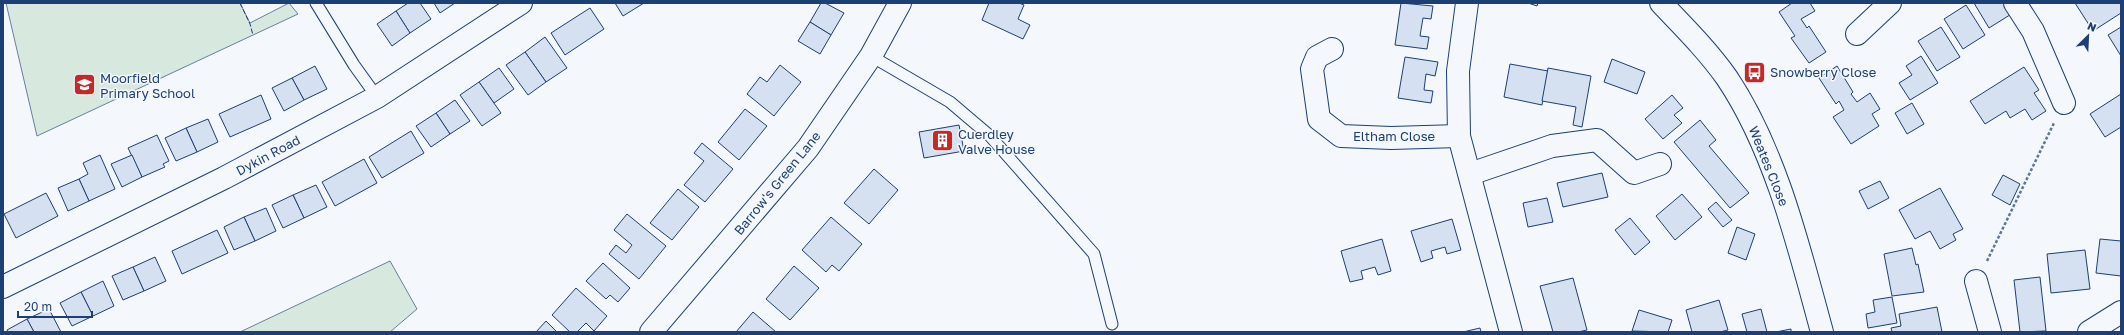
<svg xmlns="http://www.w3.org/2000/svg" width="2124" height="335" viewBox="0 0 2124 335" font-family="'Golos Text',sans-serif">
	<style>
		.green { fill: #d7e8df; stroke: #687fa3 }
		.building { fill: #d5e0f0; stroke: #1d3f73 }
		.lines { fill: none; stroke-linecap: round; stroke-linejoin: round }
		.service-casing { stroke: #1d3f73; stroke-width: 13 }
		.minor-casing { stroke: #1d3f73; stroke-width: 24 }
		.tertiary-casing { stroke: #1d3f73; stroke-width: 24 }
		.path { stroke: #5e769c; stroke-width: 2.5; stroke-dasharray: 3 2; stroke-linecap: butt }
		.service { stroke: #f4f7fb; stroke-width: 11 }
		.minor { stroke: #f4f7fb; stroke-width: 22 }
		.tertiary { stroke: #f4f7fb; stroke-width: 22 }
		.fence { stroke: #1d3f73; stroke-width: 1; stroke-dasharray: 5 2; stroke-linecap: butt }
		.labels { text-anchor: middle; stroke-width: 3; stroke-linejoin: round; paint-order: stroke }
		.poi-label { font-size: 13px; fill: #1d3f73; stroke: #f4f7fb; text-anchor: start }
		.street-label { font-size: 13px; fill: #1d3f73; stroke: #f4f7fb }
	</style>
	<rect width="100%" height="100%" fill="#f4f7fb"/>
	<g class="green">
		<path d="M6,3h234l10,20 39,-20 9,11 -261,122z"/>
		<path d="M390,261l27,48 -27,23h-150z"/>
	</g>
	<g class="building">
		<path d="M408,3h12l11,16 -21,14 -14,-22z"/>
		<path d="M434,3h21l-15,10z"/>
		<path d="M615,3h29l-21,13z"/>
		<path d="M821,3h4l19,10 -13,22 -21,-13z"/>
		<path d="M989,3h30l5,2 -6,14 12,6 -7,14 -41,-19z"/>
		<path d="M1401,3l32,3 -2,13 -8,-1 -3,18 9,1 -2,12 -32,-4z"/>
		<path d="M1528,3h10l-1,3z"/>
		<path d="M1792,3h18l5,8 -14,8 6,9 2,-2 17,26 -17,11 -18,-25 4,-2 -16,-24z"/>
		<path d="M1974,3h32l7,10 -24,15z"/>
		<path d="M2075,3h46v10l-28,18z"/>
		<path d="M1966,5l19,30 -22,14 -19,-30z"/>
		<path d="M590,8l14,21 -39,26 -14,-22z"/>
		<path d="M396,11l14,22 -18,13 -15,-22z"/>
		<path d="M810,22l21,13 -11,19 -22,-13z"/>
		<path d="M1941,27l19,30 -23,14 -19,-30z"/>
		<path d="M2121,27v29l-13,-21z"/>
		<path d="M545,37l22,31 -21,14 -21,-30z"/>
		<path d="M525,52l21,30 -18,13 -22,-30z"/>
		<path d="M1921,56l17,27 -28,17 -11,-17 13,-8 -6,-9z"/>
		<path d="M1405,57l33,5 -3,14 -9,-2 -2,16 9,1 -2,12 -33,-5z"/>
		<path d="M1612,59l33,13 -8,22 -33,-12z"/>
		<path d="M1510,64l38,7 -6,34 -38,-8z"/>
		<path d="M780,65l21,17 -27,34 -27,-22 13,-17 7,5z"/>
		<path d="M315,66l12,23 -23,11 -12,-22z"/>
		<path d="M1837,66l16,26 -2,2 6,8 13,-9 10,16 -8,5 7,12 -28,18 -18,-27 11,-7 -5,-9 -3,3 -17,-26z"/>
		<path d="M2024,67l15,23 -5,3 12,18 -14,9 -7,-11 -15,9 -4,-7 -21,13 -15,-23z"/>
		<path d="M499,68l15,21 -20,14 -15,-21z"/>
		<path d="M1548,68l43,8 -9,51 -9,-2 3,-18 -34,-6z"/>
		<path d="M292,78l12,22 -20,11 -12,-23z"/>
		<path d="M479,82l22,31 -19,13 -22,-31z"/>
		<path d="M2121,94v33l-16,10 -15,-23z"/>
		<path d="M261,95l10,24 -41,18 -11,-23z"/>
		<path d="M1672,95l11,13 -9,7 8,8 -19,16 -18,-20z"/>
		<path d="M455,100l15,21 -20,13 -14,-21z"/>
		<path d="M1912,103l12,21 -17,10 -12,-21z"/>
		<path d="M745,109l22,17 -28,34 -21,-18z"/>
		<path d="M436,113l14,21 -19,13 -15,-21z"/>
		<path d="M208,119l10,23 -21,10 -11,-24z"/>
		<path d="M1700,120l16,20 -7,6 40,47 -19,15 -56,-66z"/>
		<path d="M959,125l5,26 -40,7 -5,-26z"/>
		<path d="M186,128l11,24 -21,9 -11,-23z"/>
		<path d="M411,131l13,22 -42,25 -13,-21z"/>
		<path d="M157,135l12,26 -6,3 2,3 -23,10 -14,-29z"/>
		<path d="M702,143l31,26 -28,33 -21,-17 20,-24 -10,-8z"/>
		<path d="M100,155l15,34 -26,12 -10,-22 9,-5 -5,-11z"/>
		<path d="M132,155l10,22 -20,10 -11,-23z"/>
		<path d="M364,159l13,24 -42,23 -13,-24z"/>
		<path d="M874,169l24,21 -29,34 -25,-21z"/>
		<path d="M1602,173l6,24 -45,10 -6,-24z"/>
		<path d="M2003,175l17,9 -10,21 -18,-10z"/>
		<path d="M79,179l10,22 -21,10 -10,-23z"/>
		<path d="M1880,181l9,17 -21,11 -9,-18z"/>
		<path d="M316,185l11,22 -23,11 -11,-23z"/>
		<path d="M1940,188l23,41 -10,5 3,6 -16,9 -10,-18 -15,8 -16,-29z"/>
		<path d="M678,189l21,18 -27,33 -22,-17z"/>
		<path d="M46,193l12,23 -42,22 -12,-24z"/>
		<path d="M1682,194l20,23 -27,23 -19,-24z"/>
		<path d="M293,195l11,23 -21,10 -11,-23z"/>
		<path d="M1547,198l6,24 -25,5 -5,-24z"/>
		<path d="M1716,202l16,18 -9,7 -15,-18z"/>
		<path d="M266,208l10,23 -21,10 -11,-24z"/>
		<path d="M627,214l39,32 -27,33 -30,-25 7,-9 10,8 6,-8 -18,-15z"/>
		<path d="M244,217l11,24 -21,9 -10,-23z"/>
		<path d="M831,217l31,27 -23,27 -7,-6 -6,7 -24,-22z"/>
		<path d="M1630,218l20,24 -15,13 -20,-25z"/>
		<path d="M1452,219l9,31 -14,4 -2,-7 -14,4 2,7 -12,4 -10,-31z"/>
		<path d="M1737,227l18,7 -9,26 -18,-7z"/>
		<path d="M217,230l11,23 -46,21 -10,-23z"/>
		<path d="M1382,239l9,32 -13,4 -3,-8 -14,4 2,8 -13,3 -9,-31z"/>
		<path d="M2100,239l21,2v35l-25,-3z"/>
		<path d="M1912,248l4,17 2,-1 6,28 -32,4 -8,-42z"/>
		<path d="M2085,250l5,39 -39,4 -4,-39z"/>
		<path d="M155,257l11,24 -22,10 -11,-24z"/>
		<path d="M603,263l27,25 -12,14 -8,-7 -4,4 -20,-18z"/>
		<path d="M794,266l25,22 -29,32 -24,-21z"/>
		<path d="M133,267l11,24 -21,9 -11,-24z"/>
		<path d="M2040,277l6,54 -26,1 -6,-52z"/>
		<path d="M1573,278l14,52 -9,2h-25l-13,-46z"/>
		<path d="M103,281l11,25 -21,10 -12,-24z"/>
		<path d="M576,288l31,28 -13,15 -8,-8 -9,9h-7l-18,-17z"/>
		<path d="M81,292l12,24 -21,10 -12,-23z"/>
		<path d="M1892,297l5,26 -29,5 -2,-14 9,-2 -2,-12z"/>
		<path d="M1719,300l9,30 -8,2h-28l-6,-22z"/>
		<path d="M1937,307l5,25h-50l-1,-4 10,-2 -2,-12z"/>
		<path d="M49,309l12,23h-27l-7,-13z"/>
		<path d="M1761,309l6,23h-20l-5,-18z"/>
		<path d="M1639,310l33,10 -4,12 -36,-1z"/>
		<path d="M753,312l23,20h-40z"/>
		<path d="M27,319l7,13h-26l-1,-2z"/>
		<path d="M546,321l11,11h-21z"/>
		<path d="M1480,328l1,4h-18z"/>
		<path d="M1791,329v3h-15z"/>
	</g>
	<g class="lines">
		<defs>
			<g id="service">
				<path d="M316,3l38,62 23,32"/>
				<path d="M871,56l79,46 40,34 104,118 18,70"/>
			</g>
			<g id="minor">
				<path d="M1467,3l-9,68 1,65 52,196"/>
				<path d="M2015,3l18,28 31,72"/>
				<path d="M1857,34l33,-31"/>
				<path d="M1332,49l-15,8 -5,12 7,50 22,17 50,2 68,-2"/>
				<path d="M1470,174l82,-28 45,-6 37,33 26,-9"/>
				<path d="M1976,281l14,51"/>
				<path d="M2089,332l32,-20"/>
			</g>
			<g id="tertiary">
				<path d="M1661,3c23,24 47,48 66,75 49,73 72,170 95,254"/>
				<path d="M3,287l221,-109 153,-81 144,-94"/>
				<path d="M651,332l157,-184 63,-92 29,-53"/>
			</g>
		</defs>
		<use href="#service" class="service-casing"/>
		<use href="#minor" class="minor-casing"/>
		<use href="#tertiary" class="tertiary-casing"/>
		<path class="path" d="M1987,261l67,-138"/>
		<use href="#service" class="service"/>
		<use href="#minor" class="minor"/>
		<use href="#tertiary" class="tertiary"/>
		<path class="fence" d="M240,3l10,21 3,11"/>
	</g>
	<defs>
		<symbol id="bus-square" viewBox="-11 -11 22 22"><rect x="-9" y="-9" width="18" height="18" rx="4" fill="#c62828" stroke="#f4f7fb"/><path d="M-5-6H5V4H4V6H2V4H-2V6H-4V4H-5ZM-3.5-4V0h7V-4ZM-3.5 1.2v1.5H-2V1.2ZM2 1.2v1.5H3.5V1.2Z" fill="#fff"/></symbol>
		<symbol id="school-square" viewBox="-11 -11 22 22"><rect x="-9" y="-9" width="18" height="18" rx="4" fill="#c62828" stroke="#f4f7fb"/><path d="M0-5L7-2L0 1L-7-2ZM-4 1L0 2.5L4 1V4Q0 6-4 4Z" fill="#fff"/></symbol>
		<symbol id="building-square" viewBox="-11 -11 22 22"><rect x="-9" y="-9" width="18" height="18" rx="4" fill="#c62828" stroke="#f4f7fb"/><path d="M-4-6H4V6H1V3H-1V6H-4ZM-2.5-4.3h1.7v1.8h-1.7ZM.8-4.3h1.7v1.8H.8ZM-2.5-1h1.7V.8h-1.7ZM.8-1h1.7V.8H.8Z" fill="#fff"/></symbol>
	</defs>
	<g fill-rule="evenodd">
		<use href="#bus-square" x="1742" y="60" width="25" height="25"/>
		<use href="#school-square" x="72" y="72" width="25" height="25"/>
		<use href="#building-square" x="930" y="128" width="25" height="25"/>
	</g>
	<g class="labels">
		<g class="poi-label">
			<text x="1770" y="77">Snowberry Close</text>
			<text x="100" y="83">Moorfield<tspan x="100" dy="15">Primary School</tspan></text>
			<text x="958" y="139">Cuerdley<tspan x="958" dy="15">Valve House</tspan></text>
		</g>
		<g class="street-label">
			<text x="1394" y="141">Eltham Close</text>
			<text transform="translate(268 155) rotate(-28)" y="5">Dykin Road</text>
			<text transform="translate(1769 166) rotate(68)" y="5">Weates Close</text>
			<text transform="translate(777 183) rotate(-51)" y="5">Barrow's Green Lane</text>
		</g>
	</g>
	<rect width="2124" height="335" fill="none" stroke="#1d3f73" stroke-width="8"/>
	<g transform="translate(2088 36) rotate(24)" stroke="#f4f7fb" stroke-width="3" paint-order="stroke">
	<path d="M0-3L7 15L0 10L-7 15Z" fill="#1d3f73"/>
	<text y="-6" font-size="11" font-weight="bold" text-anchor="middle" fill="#1d3f73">N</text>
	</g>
	<path d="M18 311v6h74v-6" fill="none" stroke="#1d3f73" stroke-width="2"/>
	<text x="24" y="311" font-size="12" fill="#1d3f73" stroke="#f4f7fb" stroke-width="3" paint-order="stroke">20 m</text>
</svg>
